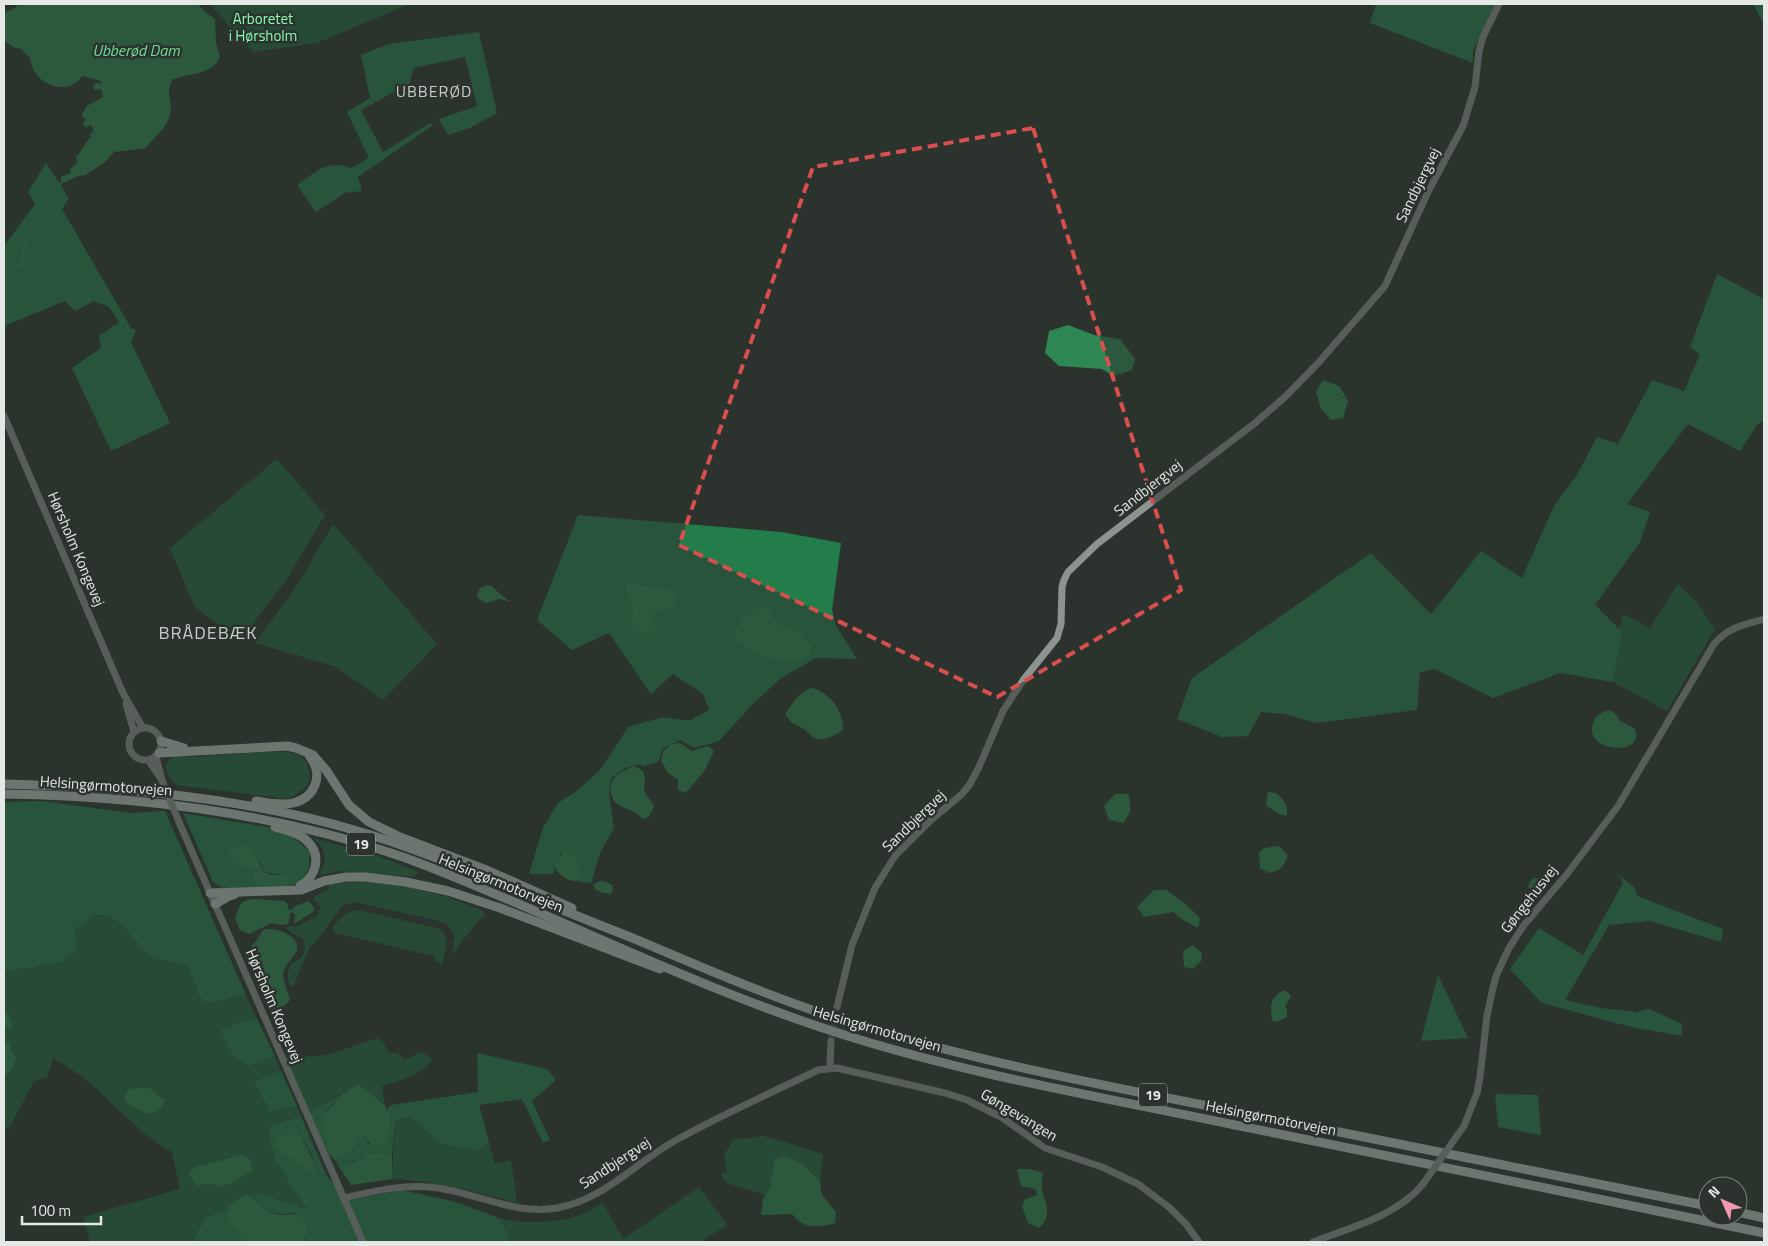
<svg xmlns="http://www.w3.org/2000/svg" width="1768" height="1246" viewBox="0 0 1768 1246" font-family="'Titillium Web',sans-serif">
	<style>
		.green { fill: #1f673f }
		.forest { fill: #227d4b; fill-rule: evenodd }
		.water { fill: #2e8653 }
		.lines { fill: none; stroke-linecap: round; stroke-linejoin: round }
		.stream { stroke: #2e8653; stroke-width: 2 }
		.secondary-tunnel { stroke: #484e4a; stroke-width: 7; stroke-dasharray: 7 3.5; stroke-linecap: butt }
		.secondary { stroke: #8d938e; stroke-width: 7 }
		.highway { stroke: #bdc6c0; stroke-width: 9 }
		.secondary-bridge { stroke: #8d938e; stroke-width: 7 }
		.marked { fill: none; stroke: #d94f4e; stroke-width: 4; stroke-dasharray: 10 6; stroke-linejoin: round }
		.labels { text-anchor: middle; stroke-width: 5; stroke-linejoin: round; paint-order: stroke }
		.shield { fill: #2c332e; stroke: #adb2af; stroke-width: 1 }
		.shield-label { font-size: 14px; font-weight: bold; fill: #e4e9e6 }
		.park-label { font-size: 15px; fill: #88fab2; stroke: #2c332e }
		.street-label { font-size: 15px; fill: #e4e9e6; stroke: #2c332e }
		.water-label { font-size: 16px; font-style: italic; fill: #6add97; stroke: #2c332e }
		.neighbourhood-label { font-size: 16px; letter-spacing: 1px; fill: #c3ccc5; stroke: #2c332e }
		.quarter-label { font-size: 18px; letter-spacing: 1px; fill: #c3ccc5; stroke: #2c332e }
	</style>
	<rect width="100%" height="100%" fill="#2c332e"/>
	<g class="green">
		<path d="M210,4h199l-92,39 -64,9z"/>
		<path d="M277,459l48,56 -38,64 -46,60 -6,-1 -41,-32 -24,-58z"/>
		<path d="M333,524l104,120 -54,56 -47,-33 -81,-24 43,-59z"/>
		<path d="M1678,584l20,20 17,25 -48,82 -54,-29 9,-50 -3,-3 4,-15 27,14z"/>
		<path d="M260,752c12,0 27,-2 39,3 4,2 8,7 9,12 6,18 -6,24 -20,32l-112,-14 -7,-8 -3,-10 2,-6 6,-5 25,1z"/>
		<path d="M314,838l64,18 41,16 -5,5 -77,-6 -18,5c8,-16 8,-25 -5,-38z"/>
		<path d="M365,881l39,5 44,11 35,14 2,4 -6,5 -27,34 3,-19 -7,-10 -8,-4 -85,-19 -12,3 -29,39 -4,2 -16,39 -2,1 -4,-3v-13l4,-7 10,-6 3,-9 -2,-9 -17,-10 4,-4 6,2 21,-11 4,-9 -9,-9 17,-10 -1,-4z"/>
		<path d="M359,910l81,19c11,9 5,23 2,36l-6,-4 -2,-5 -99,-23 -3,-5c9,-10 12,-17 27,-18z"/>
		<path d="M95,915l13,1 12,6 23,29 13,7 32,8 15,38 43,-9 10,22 -36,13 28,36 27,-10 6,15 -27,12 16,28 27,-5 4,10 -32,11 2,18 5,17 31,49 -47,-18 42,49h-43l-55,-23 -12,23h-102l-7,-25 97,-28 -8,-37c-32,-18 -54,-44 -81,-68 -11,-10 -25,-18 -38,-26l-6,19 -13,4 -25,48 -5,-2v-155l58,-10 11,-33z"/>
		<path d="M377,1038l6,4 6,11h9l7,7 15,-8 13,6c-11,18 -32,22 -51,28l4,24 -12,-14 -16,-12 -49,28 -24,-54 43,-3z"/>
		<path d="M410,1116l30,27 36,8 13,-9 6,22 16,-4 6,43c-42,-12 -81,-22 -125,-24l3,-59z"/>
		<path d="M764,1136l59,18 -3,28 -16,-17 -30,-5 -4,28 -4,7 -39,-12 -6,-9 6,-2 -3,-17 9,-15z"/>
		<path d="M699,1187l28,38 -22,14 -1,3h-193l-12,-24c24,6 59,6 83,-4 7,-3 14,-8 21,-11l20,36z"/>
	</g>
	<g class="forest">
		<path d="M1376,4h119l-22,47v12l-103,-40z"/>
		<path d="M1753,4h11v20z"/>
		<path d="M479,32l18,81 -27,15 -22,7 -9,-16 38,-13 -12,-49 -52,11 -3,15 -49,27 22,42 47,-29 3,2 -75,52 4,14 -17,2 -29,19 -19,-27c19,-13 30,-26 54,-17l18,-10 -22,-46 23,-14 -9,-43 28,-11z"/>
		<path d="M46,163l23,35 -7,11 69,119 5,2 -5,12 39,81 -59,28 -39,-83 29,-20 -2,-12 20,-14 -10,-15 -15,-6 -19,10 -10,-10 -61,25v-80l31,-42 -7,-12z"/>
		<path d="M1717,274l47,25v121l-7,5 -17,26 -52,-27 -61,80 23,8 -10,30 -45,63 27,27 -9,50 -53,-9 -67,25 -58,-29 -15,3 -3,38 -101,13 -32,-9 -23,-2 -13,24 -26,1 -45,-18 15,-41 179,-125 60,61 50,-63 41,27 32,-72 23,-31 20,-38 21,7 34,-64 32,11 16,-37 -10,-7z"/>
		<path d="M578,515l203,17 60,11 -9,67 3,14 22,35 -41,-1 -35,20 -30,28 -32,35 -25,7 -14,-8 -18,9 -3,12 -14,5 -9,-1 -11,3 -14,10 -2,16 5,34 -14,25 -9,30 -11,-1 -6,-22 -14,-7 -7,21h-24l14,-46 15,-25 19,-12 24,-22 27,-42 35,-10 26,4 20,-11 -6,-16 -30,-20 -22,20 -42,-61 -37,17 -35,-30z"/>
		<path d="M42,801l88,12 35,-2 81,184 -43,9 -15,-38 -32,-8 -13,-7 -23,-29 -12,-6 -13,-1 -21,14 3,16 -3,7 -12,10 -58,10v-170z"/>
		<path d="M183,813l89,15 19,7 19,17 -1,15 -4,10 -8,7 -18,4h-57l-9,-6zM256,853c8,21 8,21 31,22l-33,1 -3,-5 -6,-4z"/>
		<path d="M1619,875l16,13 2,8 86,33 -2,13 -71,-21 -41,4 -44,75 36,8 35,4 13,-3 33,15v12l-51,-9 -89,-24 -32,-34 29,-41 44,27 40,-72z"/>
		<path d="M1438,975l30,63 -47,3z"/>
		<path d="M256,1017l19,39 -26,10 -17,-11 -12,-25z"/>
		<path d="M477,1053l70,16 9,11 -24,21 18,39 -7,3 -21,-44 -43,6 10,37 -13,9 -36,-8 -30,-27 -15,4 -3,37c-25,-7 -30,2 -53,10l-4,-7 14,-5 10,-16 6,-3 3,8 18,1c2,-11 6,-26 0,-35l5,-5 87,-13z"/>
		<path d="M281,1071l16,35 -27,6 -16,-30z"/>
		<path d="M342,1094l-14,15 -7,18 8,28 -20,-43z"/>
		<path d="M1495,1094l43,1 3,40 -43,-8z"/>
		<path d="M301,1116l26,61 25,23 50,-10 54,12 43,16 12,24h-209l5,-9 -11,-20c-23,2 -25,1 -41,-15l4,-5 48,17 -31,-48 -5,-17 -2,-18zM296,1127l15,27 6,14 -3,5 -31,-18z"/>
		<path d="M228,1208l-1,6 18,25 14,3h-67l12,-23z"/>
	</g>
	<g class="water">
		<path d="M20,4h178l5,6 12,9 1,24 4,14c-10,20 -31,15 -48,23 -6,13 -1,17 -1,28 -1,18 -15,27 -25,40l-32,4 -9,10 -19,13 -8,1 -17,8v-8l9,-2 1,-6 6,-4 -1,-7c7,-6 8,-14 15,-20l-2,-2 4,-3v-4l-2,-3 -5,3 -3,-4 3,-5 -3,-1 -1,-4 5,-8 16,-9 -2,-8 -7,1 -1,-4 3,-3 5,1v-3l-18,-5c-4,3 -7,8 -13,10 -14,4 -31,-4 -37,-17 -2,-4 -2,-8 -3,-12l-5,-3 -3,-5 -7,-1 -11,-7v-29l5,-1z"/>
		<path d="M1068,325l26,10 26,4 15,20 -3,11 -18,6 -12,-7 -43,-3 -14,-13 4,-22z"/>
		<path d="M1323,380l16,6 9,15 -5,17 -12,2 -10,-11 -5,-17z"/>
		<path d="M630,583l19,4 19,2 6,2 5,6c-5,15 -16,9 -28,17l6,15c-10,6 -20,5 -28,-2 1,-6 4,-12 4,-17 0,-7 -6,-15 -7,-24z"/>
		<path d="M486,585l5,1 19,16 -10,-3 -14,4 -8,-5 -1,-3 3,-7z"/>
		<path d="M763,606l5,3 11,16 18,6 14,13 -2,12 -13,5 -22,-1 -14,-4 -24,-15c-3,-20 11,-28 27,-35z"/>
		<path d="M810,688c19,2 34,24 33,42 -8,5 -20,13 -30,7 -3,-2 -6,-6 -9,-8 -10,-6 -11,-3 -19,-15 7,-10 14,-21 25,-26z"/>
		<path d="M1609,710l6,3 4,7 16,9c11,30 -56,22 -41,-8 2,-5 9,-10 15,-11z"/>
		<path d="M680,743l12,8 16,-5 6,5 -9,19 -19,23 -8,-3v-10l-11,-8 -6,-11 2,-10 9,-7z"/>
		<path d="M634,766l9,5 2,7 -1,13 10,15 -5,11 -7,2c-7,-9 -13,-8 -23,-14 -5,-3 -7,-7 -8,-12 -3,-16 11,-22 23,-27z"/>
		<path d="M1268,792l8,1c8,7 12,12 11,23l-8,-2 -13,-9z"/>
		<path d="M1115,794h13c4,14 4,17 -5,29l-14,-3 -5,-14z"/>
		<path d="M240,845c24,4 14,25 31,30 5,1 11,0 16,0l5,6 -6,4h-30l-5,-14c-9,-5 -33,-15 -11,-26z"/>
		<path d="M1279,846l9,9c-4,12 -8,16 -19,18l-9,-5 -1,-15 5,-5z"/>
		<path d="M566,851l8,4 3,5 4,19c-10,6 -19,-3 -25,-9 -1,-10 2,-13 10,-19z"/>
		<path d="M1536,878l14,2 -2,6 -8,10 -7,-3 -5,-7 4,-7z"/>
		<path d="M603,881l9,4 1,4 -2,5 -8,-1 -8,-4 -2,-4 5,-3z"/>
		<path d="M1154,890h12l22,16 12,12 -2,10 -15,-8 -10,-8 -29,5 -7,-10z"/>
		<path d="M253,899l30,2 4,2 1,5 2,2 4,-2 1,-2 14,-5 5,7v3l-20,13 1,-10 -4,-2 -3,12 -7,1 -9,-2 -23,11 -9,-4 -5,-12c5,-12 4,-18 18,-19z"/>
		<path d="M269,929c10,0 31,7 28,21 -2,7 -10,12 -13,20 -3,10 4,20 6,30l-6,6 -12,6 -3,-2 -22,-55c4,-9 11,-16 16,-25z"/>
		<path d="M1193,945l8,7 1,8 -9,9 -9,-2 -1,-16z"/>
		<path d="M1282,991h4l5,5 -6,10 2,5v6l-10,5 -5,-2c-2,-13 -2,-22 10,-29z"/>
		<path d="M4,1009l4,5 5,13 -2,2 -7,-1z"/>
		<path d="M4,1041l6,2v8l6,7 -2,7 -10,13z"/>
		<path d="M358,1084c9,7 26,18 30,28 4,9 0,24 -2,33 -13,1 -15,3 -21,-9l-6,3 -10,16 -14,5 -6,-5 -8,-28 1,-10 20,-23z"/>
		<path d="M138,1088h11l16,13 -7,10 -10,3 -17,-8 -6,-5v-6l5,-6z"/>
		<path d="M296,1127l21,41 -3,6 -31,-19 -8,-14z"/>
		<path d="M379,1153l13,4v22l-41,6 -12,-18 19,-7 9,-5z"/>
		<path d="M242,1155l8,4 3,11 -21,13 -12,4 -12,-4 -11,3 -9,-13 8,-6z"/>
		<path d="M786,1156l18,9 16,17 2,13 14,17 -1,11c-18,5 -29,7 -43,-9l-31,1 2,-16 7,-11 4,-28z"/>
		<path d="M1017,1169h12l14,4c0,5 -2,11 -1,16 3,15 11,26 -3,39l-11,-5 -6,-17 3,-7 12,-4 -1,-6 -15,-3z"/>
		<path d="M248,1195c10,5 16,16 26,19 15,4 20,-6 33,9v10l-5,9c-15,0 -54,4 -64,-7 -4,-5 -7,-12 -9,-17 -7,-14 10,-19 19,-23z"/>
	</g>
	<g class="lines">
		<path class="stream" d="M4,279l19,-16c-6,-28 21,-59 38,-80"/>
		<path class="secondary-tunnel" d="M831,1041l6,-34"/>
		<g class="secondary">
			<path d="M4,416l119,277 20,35"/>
			<path d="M126,704l8,28"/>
			<circle cx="145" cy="744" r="16"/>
			<path d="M156,757l6,23"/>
			<path d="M148,760l14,20"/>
			<path d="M179,822l184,420"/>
			<path d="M837,1007l15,-62 23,-57 20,-32 36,-36 31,-26 8,-10 9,-17 24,-56 21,-32 33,-41 4,-14 1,-37 2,-7 4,-8 29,-28 158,-121 31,-27 34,-35 65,-75 43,-94 35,-66 12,-39 4,-36 4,-14 16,-33"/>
			<path d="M830,1068l1,-27"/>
			<path d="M1454,1140l10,-14 13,-33 3,-16 7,-61 5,-24 4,-16 13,-28 15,-23 43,-51 51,-68 96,-162c15,-17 29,-19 50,-25"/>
			<path d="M344,1198c30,-7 63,-15 94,-10 40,6 78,27 119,20 47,-8 80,-47 121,-69 45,-25 93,-46 140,-69l19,-2 108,25 22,7 34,17 44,31 57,19 36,17 32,24 16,16 13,18"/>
			<path d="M1313,1242c38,-15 84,-26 110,-58"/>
		</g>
		<g class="highway">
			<path d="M161,741l23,7"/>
			<path d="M159,753l128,-7 9,2 17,7 13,15 23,35 20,17 31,15 89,34 83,37"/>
			<path d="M4,784c117,3 237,13 350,46 63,18 122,44 182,69 33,14 66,27 99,40 73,31 147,63 223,86 125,38 253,62 381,87 156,31 313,63 469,94"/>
			<path d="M4,794c134,2 268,18 396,62 40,14 80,32 119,48 110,47 218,98 332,133 125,39 255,61 384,88 176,35 353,72 529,108"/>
			<path d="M256,801c12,2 25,5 37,2 22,-5 31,-28 17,-46"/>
			<path d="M275,827c12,3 25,6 33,15 14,14 8,35 -8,44"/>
			<path d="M210,893l91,-3 23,-9 22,-4h19l41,5 42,9 52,17 160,61"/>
			<path d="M215,904l12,-7 8,-3"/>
			<path d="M1738,1212l26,6"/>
		</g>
		<g class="secondary-bridge">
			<path d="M162,780l17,42"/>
			<path d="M1423,1184l31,-44"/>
		</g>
	</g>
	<path d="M0 0H1768V1246H0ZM1033,128l148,462 -184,107 -318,-152 134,-378z" fill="#2c332e" fill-opacity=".55" fill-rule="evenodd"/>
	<path class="marked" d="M1033,128l148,462 -184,107 -318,-152 134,-378z"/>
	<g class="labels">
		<g class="shield">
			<rect x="347" y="832.5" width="28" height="23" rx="4"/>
			<rect x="1139" y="1083.5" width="28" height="23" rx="4"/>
		</g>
		<g class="shield-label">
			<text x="361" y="849">19</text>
			<text x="1153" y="1100">19</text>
		</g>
		<g class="park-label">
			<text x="263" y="24">Arboretet<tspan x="263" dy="17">i Hørsholm</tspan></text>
		</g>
		<g class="street-label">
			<text transform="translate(1418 185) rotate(-64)" y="5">Sandbjergvej</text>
			<text transform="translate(1148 488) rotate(-38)" y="5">Sandbjergvej</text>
			<text transform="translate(76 549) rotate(67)" y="5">Hørsholm Kongevej</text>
			<text transform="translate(106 786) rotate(4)" y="5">Helsingørmotorvejen</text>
			<text transform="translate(914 821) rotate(-44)" y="5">Sandbjergvej</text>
			<text transform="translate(501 883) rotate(22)" y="5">Helsingørmotorvejen</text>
			<text transform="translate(1529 899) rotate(-52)" y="5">Gøngehusvej</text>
			<text transform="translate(274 1006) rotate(67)" y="5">Hørsholm Kongevej</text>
			<text transform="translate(877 1029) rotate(16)" y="5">Helsingørmotorvejen</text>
			<text transform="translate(1019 1115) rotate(31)" y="5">Gøngevangen</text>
			<text transform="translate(1271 1118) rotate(11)" y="5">Helsingørmotorvejen</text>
			<text transform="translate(615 1163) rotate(-33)" y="5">Sandbjergvej</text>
		</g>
		<g class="water-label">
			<text x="136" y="56">Ubberød Dam</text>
		</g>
		<g class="neighbourhood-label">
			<text x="434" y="97">UBBERØD</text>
		</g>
		<g class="quarter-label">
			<text x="208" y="639">BRÅDEBÆK</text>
		</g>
	</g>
	<rect width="1768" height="1246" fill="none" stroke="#e4e9e6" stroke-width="10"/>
	<g transform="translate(1723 1201) rotate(315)"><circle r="24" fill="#2c332e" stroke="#767c78"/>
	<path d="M0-4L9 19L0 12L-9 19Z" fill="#f29aaf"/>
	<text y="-8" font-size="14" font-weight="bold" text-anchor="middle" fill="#e4e9e6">N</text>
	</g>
	<path d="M22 1216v8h79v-8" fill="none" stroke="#e4e9e6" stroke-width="2.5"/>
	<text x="30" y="1216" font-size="15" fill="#e4e9e6" stroke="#2c332e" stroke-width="4" paint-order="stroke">100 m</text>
</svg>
